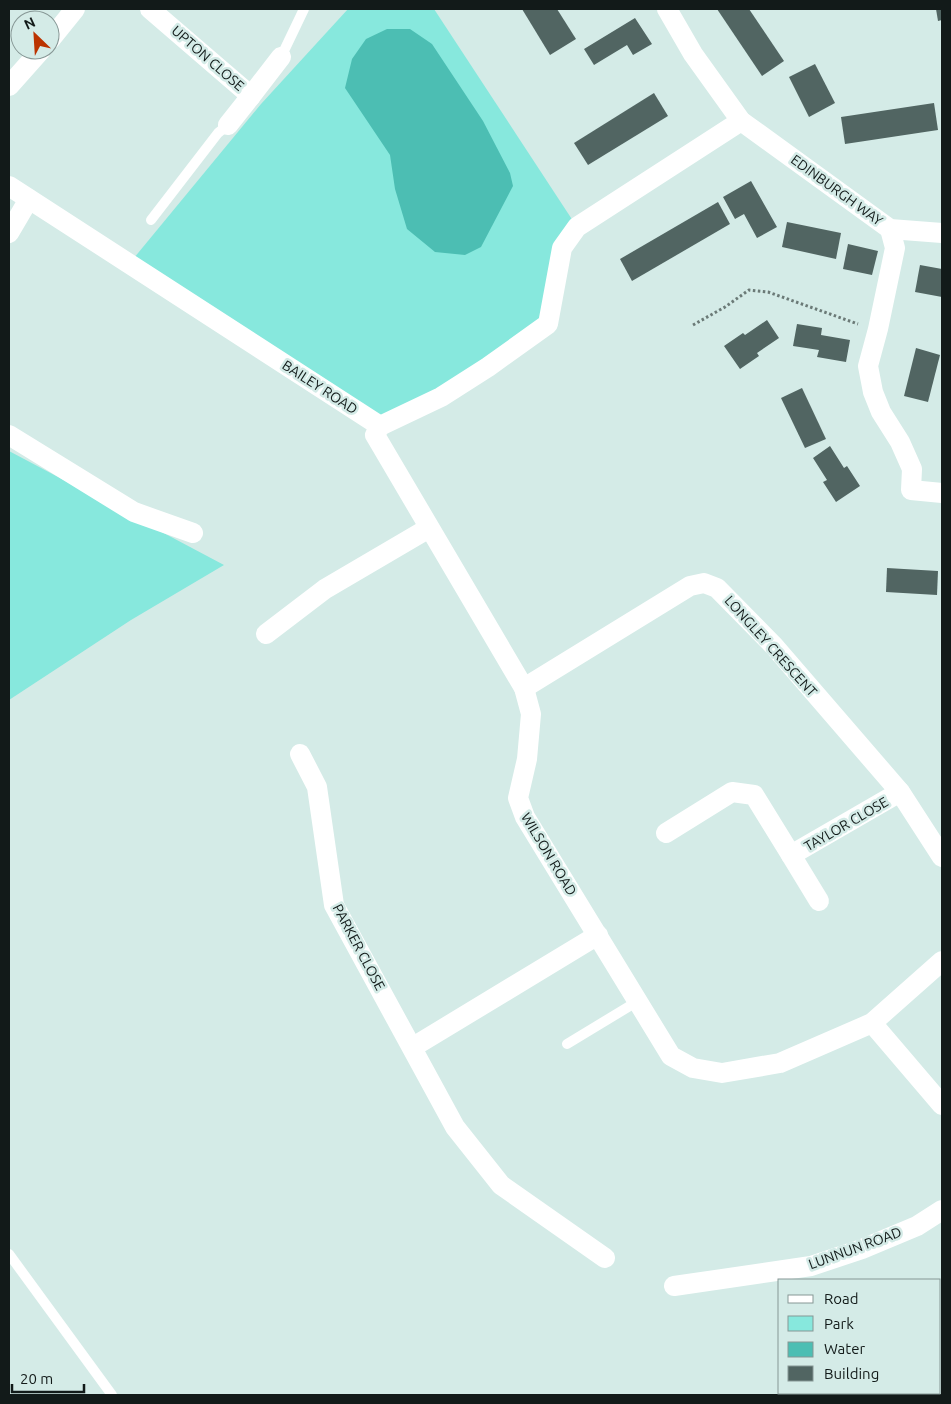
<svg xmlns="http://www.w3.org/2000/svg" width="951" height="1404" viewBox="0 0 951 1404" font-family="Ubuntu,sans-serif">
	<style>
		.green { fill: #87e8dd }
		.water { fill: #4cbeb3 }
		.building { fill: #516562 }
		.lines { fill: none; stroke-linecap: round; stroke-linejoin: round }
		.path { stroke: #6b7a77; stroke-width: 3; stroke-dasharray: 2.5 2.5; stroke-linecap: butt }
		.service { stroke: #fff; stroke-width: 10 }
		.minor { stroke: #fff; stroke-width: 20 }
		.labels { text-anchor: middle; stroke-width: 5; stroke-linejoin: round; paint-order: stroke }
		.street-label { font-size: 14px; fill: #121a19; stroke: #d4ebe7 }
	</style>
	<rect width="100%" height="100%" fill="#d4ebe7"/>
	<g class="green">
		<path d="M348,9h86l143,218 -29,97 -168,102 -251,-162 132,-160z"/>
		<path d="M9,451l215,114 -93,55 -122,80z"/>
	</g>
	<path class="water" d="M387,29h23l22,15 51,77 27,52 3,13 -32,61 -16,8 -30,-3 -28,-23 -12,-40 -5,-34 -45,-67 7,-29 14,-20z"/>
	<g class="building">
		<path d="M522,9h35l19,30 -26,16z"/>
		<path d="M717,9h32l35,52 -22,15z"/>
		<path d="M936,9h6v11l-4,1z"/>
		<path d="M635,18l17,26 -19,11 -6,-10 -33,20 -10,-16z"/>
		<path d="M815,64l20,39 -26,14 -20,-40z"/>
		<path d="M654,93l14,23 -80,49 -14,-22z"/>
		<path d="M934,103l4,27 -93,14 -4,-27z"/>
		<path d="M751,181l26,46 -20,11 -13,-24 -9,5 -12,-22z"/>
		<path d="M718,202l12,22 -98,57 -12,-22z"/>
		<path d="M787,222l54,11 -5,26 -54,-12z"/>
		<path d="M848,244l30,7 -6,24 -29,-6z"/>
		<path d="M920,265l22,4v28l-27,-5z"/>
		<path d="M767,320l12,18 -22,15 2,3 -19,13 -16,-23 19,-13 2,2z"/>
		<path d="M797,324l25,4 -1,7 29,5 -4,22 -29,-5 2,-7 -26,-4z"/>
		<path d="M916,348l24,7 -12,47 -24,-6z"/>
		<path d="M802,388l24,51 -21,9 -24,-50z"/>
		<path d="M830,446l14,22 3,-2 13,20 -24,16 -13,-20 4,-2 -14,-22z"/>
		<path d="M887,568l51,3 -1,24 -51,-3z"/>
	</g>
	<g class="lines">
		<path class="path" d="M693,325l32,-18 24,-17 19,2 90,32"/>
		<g class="service">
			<path d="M281,57l23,-48"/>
			<path d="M151,220l67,-87 10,-8"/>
			<path d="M567,1044l71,-43"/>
			<path d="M9,1254l103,141"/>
		</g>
		<g class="minor">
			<path d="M150,9l101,87 30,-39"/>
			<path d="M667,9l26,45 48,67 149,108 52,4"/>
			<path d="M50,40l25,-31"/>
			<path d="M9,86l32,-36"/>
			<path d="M228,125l23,-29"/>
			<path d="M9,186l371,240 61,-29 47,-30 60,-43 14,-76 15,-21 164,-106"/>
			<path d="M890,229l5,19 -17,81 -10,37 5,26 8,20 19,30 12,27 -1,21 31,3"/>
			<path d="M9,233l20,-34"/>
			<path d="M380,426l-5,9 149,253 7,26 -4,45 -9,39 7,19 146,239 22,12 29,5 58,-10 92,-40 70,-62"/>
			<path d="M9,435l125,77 59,21"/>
			<path d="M266,634l59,-45 104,-61"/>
			<path d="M524,688l166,-102 14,-3 13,5 57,58 126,146 42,65"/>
			<path d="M300,754l17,33 17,118 121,222 46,58 104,73"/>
			<path d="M666,833l66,-41 22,3 37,60"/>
			<path d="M819,901l-28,-46 109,-63"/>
			<path d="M872,1023l70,82"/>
			<path d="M413,1047l185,-112"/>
			<path d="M674,1286l137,-20 51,-17 55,-23 25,-16"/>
		</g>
	</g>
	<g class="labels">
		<g class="street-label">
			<text transform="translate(208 58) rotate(41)" y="5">UPTON CLOSE</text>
			<text transform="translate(837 190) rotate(36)" y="5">EDINBURGH WAY</text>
			<text transform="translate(320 387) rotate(33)" y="5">BAILEY ROAD</text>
			<text transform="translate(771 646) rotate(48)" y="5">LONGLEY CRESCENT</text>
			<text transform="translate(846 824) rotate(-30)" y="5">TAYLOR CLOSE</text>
			<text transform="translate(549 854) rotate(59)" y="5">WILSON ROAD</text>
			<text transform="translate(359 947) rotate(62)" y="5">PARKER CLOSE</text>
			<text transform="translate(855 1248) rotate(-20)" y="5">LUNNUN ROAD</text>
		</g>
	</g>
	<rect width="951" height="1404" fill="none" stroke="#121a19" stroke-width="20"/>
	<rect x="778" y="1279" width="162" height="115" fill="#d4ebe7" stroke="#869795"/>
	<rect x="788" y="1295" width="25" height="8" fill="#ffffff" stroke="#869795"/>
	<text x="824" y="1304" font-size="15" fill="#121a19">Road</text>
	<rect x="788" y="1316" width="25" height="15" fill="#87e8dd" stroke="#869795"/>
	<text x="824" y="1329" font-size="15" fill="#121a19">Park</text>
	<rect x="788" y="1342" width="25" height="15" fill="#4cbeb3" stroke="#869795"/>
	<text x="824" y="1354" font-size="15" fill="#121a19">Water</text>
	<rect x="788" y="1366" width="25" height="15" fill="#516562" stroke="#869795"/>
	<text x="824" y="1379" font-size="15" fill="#121a19">Building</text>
	<g transform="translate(35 35) rotate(335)"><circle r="24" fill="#d4ebe7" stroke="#869795"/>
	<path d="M0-4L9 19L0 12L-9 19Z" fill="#bb3300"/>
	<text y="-8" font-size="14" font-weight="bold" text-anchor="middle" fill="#121a19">N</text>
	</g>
	<path d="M12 1384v8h72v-8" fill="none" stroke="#121a19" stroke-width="2.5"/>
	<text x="20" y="1384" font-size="15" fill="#121a19" stroke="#d4ebe7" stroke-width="4" paint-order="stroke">20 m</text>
</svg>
